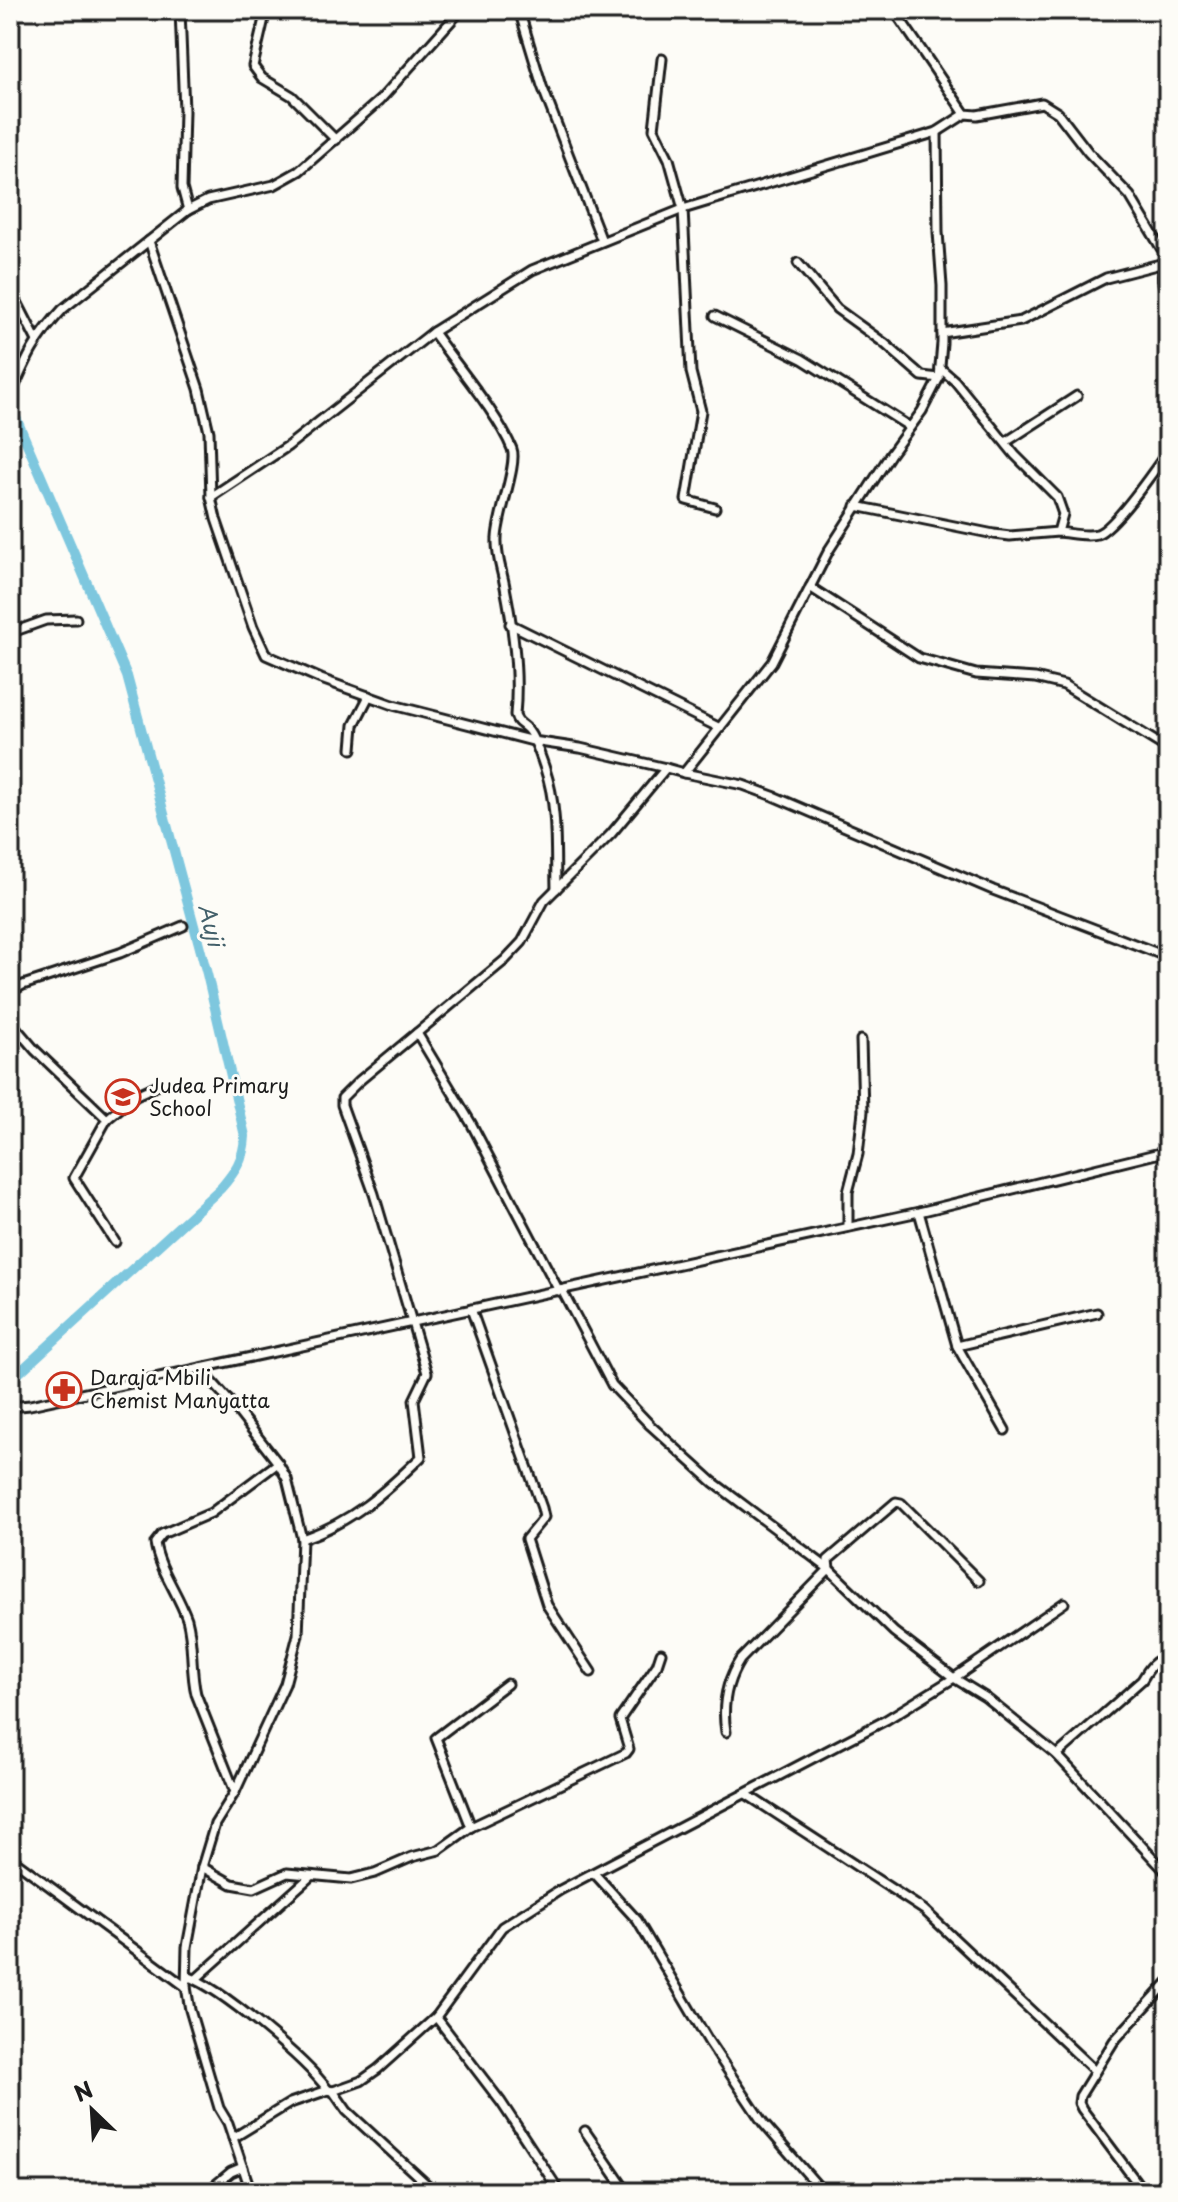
<svg xmlns="http://www.w3.org/2000/svg" width="1178" height="2202" viewBox="0 0 1178 2202" font-family="'Playpen Sans',sans-serif">
	<style>
		.lines { fill: none; stroke-linecap: round; stroke-linejoin: round }
		.canal { stroke: #7ec7de; stroke-width: 10 }
		.minor-casing { stroke: #1c1c1c; stroke-width: 13 }
		.minor { stroke: #fdfcf7; stroke-width: 7 }
		.labels { text-anchor: middle; stroke-width: 6; stroke-linejoin: round; paint-order: stroke }
		.poi-label { font-size: 20px; fill: #1c1c1c; stroke: #fdfcf7; text-anchor: start }
		.water-label { font-size: 22px; font-style: italic; fill: #43606a; stroke: #fdfcf7 }
	</style>
	<rect width="100%" height="100%" fill="#fdfcf7"/>
	<filter id="ink" filterUnits="userSpaceOnUse"><feTurbulence type="fractalNoise" baseFrequency=".0125" numOctaves="2"/><feDisplacementMap in="SourceGraphic" scale="16" xChannelSelector="R" yChannelSelector="G"/><feConvolveMatrix kernelMatrix="1 2 1 2 8 2 1 2 1" color-interpolation-filters="sRGB"/></filter>
	<g filter="url(#ink)">
		<g class="lines">
			<path class="canal" d="M10,404l117,272 80,298 38,162c-1,23 -10,36 -24,52l-211,193"/>
			<defs>
				<g id="minor">
					<path d="M180,10l4,101 -2,77 6,22"/>
					<path d="M266,10l-13,56 9,12 30,18 44,44"/>
					<path d="M519,10l23,76 60,155"/>
					<path d="M894,10l71,104 12,1 65,-12 16,10 30,39 42,44 31,52 7,5"/>
					<path d="M662,59l-8,70 15,30 14,50 8,163 10,39 -15,89 29,8"/>
					<path d="M149,241l50,148 10,43 2,65 5,22 37,108 13,28 55,24 72,26 140,36 47,7 86,20"/>
					<path d="M1165,262c-4,14 -3,23 3,36"/>
					<path d="M798,263l39,46 47,34 38,33 17,2"/>
					<path d="M10,288l27,53"/>
					<path d="M715,316l87,43 108,68"/>
					<path d="M433,332c23,33 65,82 79,117 6,15 -15,68 -15,90 -1,17 5,31 8,48 8,40 14,87 10,128 2,8 6,8 12,14 8,9 14,28 18,40 13,38 10,81 11,120"/>
					<path d="M942,333l79,-12 85,-43 58,-15"/>
					<path d="M10,397c16,-37 24,-57 53,-88l125,-99 20,-10 66,-15 25,-14 81,-71 81,-90"/>
					<path d="M1006,442l71,-46"/>
					<path d="M211,497l77,-51 145,-114 99,-62 151,-61 254,-77 28,-18"/>
					<path d="M856,506l138,28 16,2 48,-4 5,-18 -6,-17 -42,-42 -60,-74 -15,-13"/>
					<path d="M1058,532c12,1 27,5 39,2 17,-5 59,-66 71,-83"/>
					<path d="M810,587l109,71 57,16 59,4 29,7 104,64"/>
					<path d="M510,624l210,104"/>
					<path d="M10,633l36,-13 30,-1"/>
					<path d="M352,749l2,-24 15,-29"/>
					<path d="M684,773l59,12 30,11 220,94 175,67"/>
					<path d="M10,992l13,-7 97,-32 63,-27"/>
					<path d="M10,1021l25,29 72,69 29,-24 22,-10"/>
					<path d="M417,1033l54,90 88,168"/>
					<path d="M107,1119l-33,59 41,64"/>
					<path d="M919,1212l38,134 48,84"/>
					<path d="M848,1227v-35l10,-38 5,-43 -2,-71"/>
					<path d="M562,1290l50,95 38,40 63,57 116,87 65,63 60,46 31,19 72,58 111,119"/>
					<path d="M471,1309l71,199 2,9 -18,22 21,66 44,67"/>
					<path d="M957,1346l140,-33"/>
					<path d="M200,1368l32,36 46,59 9,16 15,60 -4,96 -13,49 -50,108 -20,32 -13,43 -15,80 -1,40 4,23 29,98 9,15 23,69"/>
					<path d="M10,1407l20,-2 889,-193 249,-61"/>
					<path d="M302,1539c50,-17 82,-46 119,-82l-7,-57 13,-27 -53,-179 -32,-89v-7l17,-17 146,-121 17,-18 22,-41 67,-67 55,-66 18,5 88,-111 57,-112 61,-95 32,-44 17,-33 3,-35v-57l-4,-54 -1,-100"/>
					<path d="M726,1732c-4,-25 0,-50 14,-72l89,-91 -1,-9 68,-58 5,1 78,78"/>
					<path d="M1057,1755l85,-75c6,-10 13,-22 26,-22"/>
					<path d="M235,1792l-39,-98c-6,-25 -2,-50 -9,-75 -9,-26 -28,-50 -32,-76l7,-9 49,-21 67,-50"/>
					<path d="M746,1794l178,116 171,161"/>
					<path d="M471,1827l-35,-89 71,-54"/>
					<path d="M10,1857l176,130"/>
					<path d="M202,1867l30,17 22,4 33,-15 64,6 24,-6 37,-16 27,-7 32,-23 155,-74 3,-4 -9,-30 37,-54 4,-12"/>
					<path d="M594,1873l43,47 72,122 54,81 60,69"/>
					<path d="M187,1976c34,12 119,84 141,114"/>
					<path d="M196,1979l115,-103"/>
					<path d="M436,2017l65,85 59,90"/>
					<path d="M333,2091l28,-10 17,-12 58,-52 66,-90 58,-37 326,-170 68,-42 110,-75"/>
					<path d="M585,2131l42,61"/>
					<path d="M233,2138l57,-35 38,-13 5,1 14,20 88,81"/>
					<path d="M207,2192l24,-20 12,-5"/>
					<path d="M1141,2192l-3,-8 -56,-75 -3,-6 1,-7 34,-55 54,-59"/>
				</g>
			</defs>
			<use href="#minor" class="minor-casing"/>
			<use href="#minor" class="minor"/>
		</g>
	</g>
	<defs>
		<symbol id="school-ring" viewBox="-11 -11 22 22"><circle r="9.5" fill="#fdfcf7" stroke="#c8321e" stroke-width="1.5"/><path d="M0-5L7-2L0 1L-7-2ZM-4 1L0 2.5L4 1V4Q0 6-4 4Z" fill="#c8321e"/></symbol>
		<symbol id="pharmacy-ring" viewBox="-11 -11 22 22"><circle r="9.5" fill="#fdfcf7" stroke="#c8321e" stroke-width="1.5"/><path d="M-2-6h4v4h4v4h-4v4h-4v-4h-4v-4h4Z" fill="#c8321e"/></symbol>
	</defs>
	<g fill-rule="evenodd">
		<use href="#school-ring" x="103" y="1077" width="40" height="40"/>
		<use href="#pharmacy-ring" x="44" y="1370" width="40" height="40"/>
	</g>
	<g class="labels">
		<g class="poi-label">
			<text x="149" y="1093">Judea Primary<tspan x="149" dy="23">School</tspan></text>
			<text x="90" y="1385">Daraja Mbili<tspan x="90" dy="23">Chemist Manyatta</tspan></text>
		</g>
		<g class="water-label">
			<text transform="translate(211 925) rotate(76)" y="8">Auji</text>
		</g>
	</g>
	<rect width="1178" height="2202" fill="none" stroke="#fdfcf7" stroke-width="40"/>
	<rect x="20" y="20" width="1138" height="2162" fill="none" stroke="#1c1c1c" stroke-width="3" filter="url(#ink)"/>
	<g transform="translate(92 2110) rotate(335)" stroke="#fdfcf7" stroke-width="6" paint-order="stroke">
	<path d="M0-6L14 30L0 20L-14 30Z" fill="#1c1c1c"/>
	<text y="-12" font-size="22" font-weight="bold" text-anchor="middle" fill="#1c1c1c">N</text>
	</g>
</svg>
